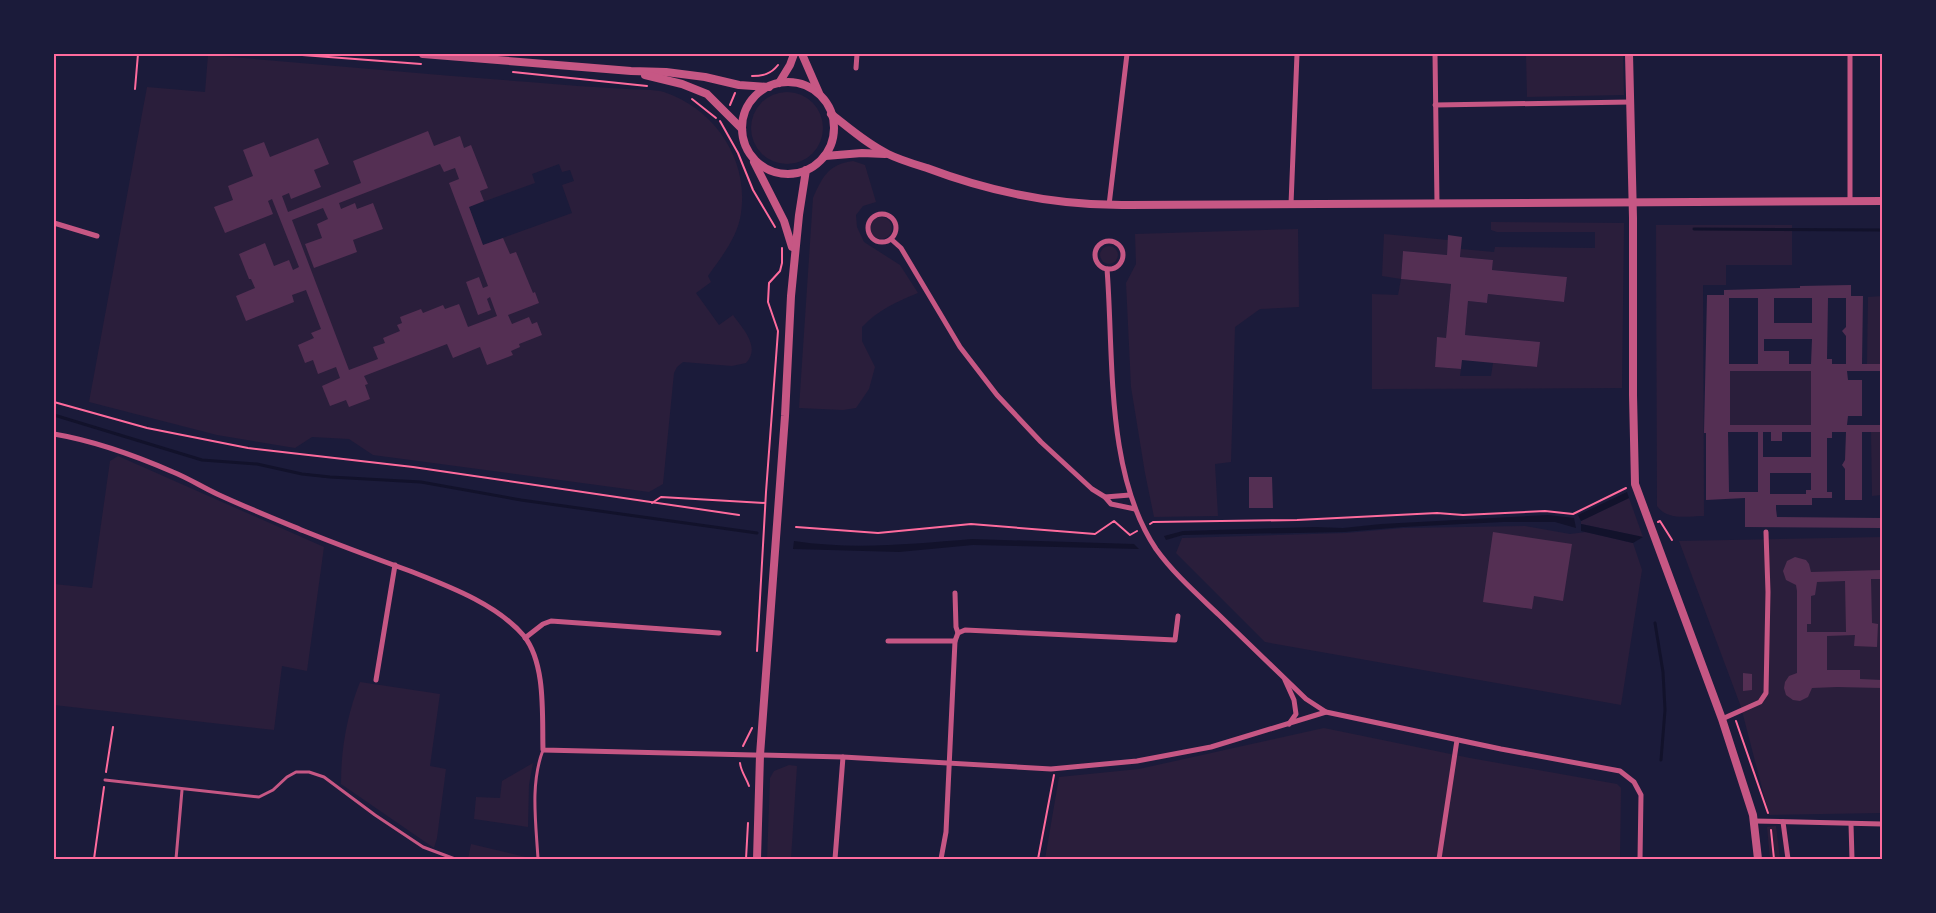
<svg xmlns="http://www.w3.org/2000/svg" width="1936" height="913" viewBox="0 0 1936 913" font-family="'Archivo Narrow',sans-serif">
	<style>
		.green { fill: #2a1e3b; fill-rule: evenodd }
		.water { fill: #12122b }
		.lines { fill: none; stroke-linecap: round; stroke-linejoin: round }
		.stream { stroke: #12122b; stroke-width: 3 }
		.building { fill: #542f53; fill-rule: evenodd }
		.path { stroke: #ff6b9d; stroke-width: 2 }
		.service { stroke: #c65784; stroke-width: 3 }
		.minor { stroke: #c65784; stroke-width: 5 }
		.tertiary { stroke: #c65784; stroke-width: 8 }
		.neatline { fill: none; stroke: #ff6b9d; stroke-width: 2 }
	</style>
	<rect width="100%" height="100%" fill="#1b1b3a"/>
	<g class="green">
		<path d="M1526,54h97l1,41 -97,2z"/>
		<path d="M208,55c107,9 214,19 321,27 32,3 65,5 98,7 11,1 26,0 37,3 51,17 85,68 77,121 -3,24 -20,44 -33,63l3,6 -15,11 23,32 14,-10c10,14 28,32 13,48l-14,3 -49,-4 -6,5 -3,6 -11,111 -14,8 -276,-37 -24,-16 -37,-2 -17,11 -78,-13 -128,-33 58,-315 58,5zM559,164l3,8 8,-2 4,11 -12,4 10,28 -89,32 -14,-38 66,-24 -3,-9z"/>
		<circle cx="787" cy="128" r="36"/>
		<path d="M853,161l12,4 11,37 -13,4 -7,9 1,12 7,15 36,23 18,28c-22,9 -40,17 -56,34v14l13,26 -6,22 -13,19 -13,2 -44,-2 14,-210c9,-20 15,-34 40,-37z"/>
		<circle cx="881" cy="228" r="11"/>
		<path d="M1491,222l133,1 -2,165 -250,1v-95l26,1 3,-16 -19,-3 2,-42 64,6 -1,15 -44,-4 -2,28 50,5 -5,54h-9l-2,29 26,2 -1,7h31l2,-13 44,4 2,-25 -74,-7 3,-34 19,2 1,-9 76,8 3,-25 -75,-7 1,-10 -33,-3 1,-8 33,3 1,-5 100,1v-16h-98l-6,-2z"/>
		<path d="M1656,225h136v40h-66v20h-23l1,231c-17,0 -36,5 -47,-10z"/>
		<path d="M1298,229l1,78 -39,2 -25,18 -4,135 -16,2 3,52 -64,1 -9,-44 -14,-86 -5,-104 10,-19 -1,-30z"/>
		<circle cx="1109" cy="255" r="9"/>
		<path d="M1882,296v68h-15l1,-67z"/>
		<rect x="1730" y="371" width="81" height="54"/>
		<path d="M1871,432h11v63l-10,1z"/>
		<path d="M118,456l206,91 -17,124 -25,-5 -8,64 -220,-25v-121l38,4 18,-127z"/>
		<path d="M1629,498l14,39 -62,-13v-3z"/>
		<path d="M1525,526l45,8 16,-2 47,11 9,27 -21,135 -356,-63 -89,-89 6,-15 164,-5 57,-5z"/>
		<path d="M1882,537v276l-113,2 -28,-108 -62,-166z"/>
		<path d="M360,682l80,12 -10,72 16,3 -9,69 -3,10 -93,-64c0,-36 6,-69 19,-102z"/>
		<path d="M1324,728l146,30 147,26 4,4 -1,71h-575l14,-82 80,-8z"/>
		<path d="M533,763l-4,22 -1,42 -54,-8 2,-22 24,1 2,-17z"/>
		<path d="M789,765l8,1 -6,93h-24l3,-81 4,-7z"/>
		<path d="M1776,826l4,33h-10l-3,-32z"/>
		<path d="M471,844l59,14v1h-62z"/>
	</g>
	<g class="water">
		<path d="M1627,492l2,6 -48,23 -3,-6z"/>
		<path d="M1548,515l26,3 2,10 -21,-6h-52l-100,5 -59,5 -161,3 -17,5 -2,-4 19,-5 132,-4 28,1 38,-4z"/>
		<path d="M1581,524l62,13 -10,6 -52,-12z"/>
		<path d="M972,539l162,5 5,5 -166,-4 -74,7 -106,-3 1,-8c60,9 118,3 178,-2z"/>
	</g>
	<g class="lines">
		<g class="stream">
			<path d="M1694,229l188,1"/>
			<path d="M54,415l148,45 55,4 45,10 28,3 91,5 100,18 236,33"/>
			<path d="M1655,623l8,49 2,38 -4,50"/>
		</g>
	</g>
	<g class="building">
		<path d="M428,131l6,15 26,-10 4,12 7,-3 17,43 -8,3 4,10 -15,6 14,38 20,-7 7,16 6,-2 17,41 2,-1 4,11 -31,12 4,9 17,-7 3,7 5,-2 5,13 -23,9 1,3 -9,4 2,4 -26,10 -7,-18 -27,11 -6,-14 -83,32 4,8 -3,1 5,14 -21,8 -3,-7 -16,6 -8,-20 18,-8 -4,-11 -18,7 -5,-14 -8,3 -7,-18 16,-7 -3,-5 10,-4 -15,-39 -14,5 2,7 -48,19 -10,-25 19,-8 -4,-9h-2l-10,-25 26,-11 9,23 15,-6 4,10 6,-3 -27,-68 -4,2 5,13 -48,19 -11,-26 19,-7 -5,-14 25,-10 -10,-26 21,-8 6,15 48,-19 11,26 -15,6 7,17 -30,12 -2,-6 -7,3 6,16 73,-29 -8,-22zM440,164l4,8 11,-4 4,11 -10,4 39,103 -5,2 -4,-11 -13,5 12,33 13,-5 -4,-11 3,-2 7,19 -29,11 -9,-23 -14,5 -2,-4 -20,8 -2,-4 -21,8 2,6 -5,2 3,6 -17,7 2,5 -12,4 5,12 -29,11 -57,-150 31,-12 5,11 -11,5 5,14 -17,6 9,24 43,-16 -4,-12 30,-11 -10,-26 -16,6 -2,-6 -14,6 -2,-6z"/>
		<path d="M1448,235l14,2 -2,20 33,3 -1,10 75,7 -3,25 -76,-8 -1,9 -19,-2 -3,34 75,7 -3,25 -75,-7 -1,9 -26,-2 2,-30 9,1 5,-54 -50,-5 2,-28 44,4z"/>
		<path d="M1851,285v11h12l-1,68h20v7h-35l1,9h14v36h-14l-1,9h35v7h-20v68h-17v-31l-3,-4 3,-5 1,-28h-14v6h-5v54h5v6h-20v7h-36v4l1,8 105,1v10l-137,-1v-29l-39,2v-67h-2l3,-138h17v-5l76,-2v-2zM1729,298h29v66h-29zM1774,298h38v25h-38zM1828,298h18v29l-4,4 4,5v28h-14v-5h-5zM1764,339h48l-1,25h-22v-13h-25zM1730,371h81v54h-81zM1728,432h30v60h-29zM1763,432h8v9h11v-9h29v25h-48zM1770,473h41v17h-5v4h-36z"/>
		<path d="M1249,477h23l1,31h-24z"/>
		<path d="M1493,532l79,12 -9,57 -29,-5 -2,13 -49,-7z"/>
		<path d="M1795,557l11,3 3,4 2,8 71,-2v9h-11l1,44 6,1 -1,23 -23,-1 1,-11 -28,1v34h33v9l22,1v8l-45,-1 -25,1 -4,9 -8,4 -7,-1 -7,-5 -2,-7 1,-6 4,-6 8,-3v-82l-1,-6 -10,-5 -3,-9 4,-10zM1845,581l1,51h-39v-8h4v-28l4,-1 2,-13z"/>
		<path d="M1743,673l9,1v16l-9,1z"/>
	</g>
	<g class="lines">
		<g class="path">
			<path d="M289,54l132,10"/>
			<path d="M513,72l134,14"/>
			<path d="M752,76c11,0 19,-2 26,-11"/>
			<path d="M135,89l3,-35"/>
			<path d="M692,99l24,19"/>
			<path d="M730,105l5,-12"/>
			<path d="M720,121l18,32 15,37 22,37"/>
			<path d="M54,402l93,26 101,20 165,19 326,48"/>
			<path d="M652,503l9,-6 104,6"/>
			<path d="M1658,522l2,-1 12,19"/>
			<path d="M1150,524l3,-2 144,-2 140,-7 26,2 82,-4 28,3 53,-26"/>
			<path d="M796,527l82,6 93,-9 124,10 19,-13 16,14 7,-4"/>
			<path d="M757,651l9,-159 12,-161 -10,-29 1,-19 11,-12 2,-8v-15"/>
			<path d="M1736,721l32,92"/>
			<path d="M743,746l9,-18"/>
			<path d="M740,763c1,9 6,14 9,23"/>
			<path d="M106,772l7,-45"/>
			<path d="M1771,830l3,29"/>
			<path d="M94,859l10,-72"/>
			<path d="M746,859l2,-36"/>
			<path d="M1038,859l16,-84"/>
		</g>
		<g class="service">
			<path d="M105,780l154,17 14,-7 14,-13 9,-5h13l15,5 51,38 48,32 32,12"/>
			<path d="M176,859l6,-69"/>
			<path d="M538,859c-2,-36 -8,-75 5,-109"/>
		</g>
		<g class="minor">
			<path d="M1435,54l2,150"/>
			<path d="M856,68l1,-14"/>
			<path d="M1435,105l196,-3"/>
			<path d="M1850,201v-147"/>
			<path d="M1291,204l6,-150"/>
			<path d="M1109,205l18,-151"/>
			<circle cx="882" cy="228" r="14"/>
			<path d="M54,223l43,13"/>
			<path d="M891,239l10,9 59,99 37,48 44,47 51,47 13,8 6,7 24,5"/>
			<circle cx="1109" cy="255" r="14"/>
			<path d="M1107,269c7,88 -2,204 49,280 18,25 41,45 63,66 29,28 58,56 87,84l20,13 175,37 119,22 14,11 7,13 -1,64"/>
			<path d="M54,434c41,7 80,21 119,38 15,6 29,15 44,22 28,13 58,25 87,37 35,14 70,27 106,40 38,15 87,33 114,65 22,28 18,79 19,114l300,7 208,12 86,-8 74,-14 115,-35"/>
			<path d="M1105,497l25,-2"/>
			<path d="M955,593l1,34 2,6"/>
			<path d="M525,638l18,-14 8,-3 168,12"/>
			<path d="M888,641h67"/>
			<path d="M376,680l19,-115"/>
			<path d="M1285,680l9,20 2,14 -7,10"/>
			<path d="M1722,719l38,-17 6,-9 2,-101 -2,-60"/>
			<path d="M1754,821l128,3"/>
			<path d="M1783,822l5,37"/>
			<path d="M1851,824l1,35"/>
			<path d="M835,859l8,-102"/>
			<path d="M941,859l5,-27 9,-191 3,-8 7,-3 210,10 3,-24"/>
			<path d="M1439,859l18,-119"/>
		</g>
		<g class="tertiary">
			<path d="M423,54l208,17 35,1 39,5 34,8 30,2"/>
			<path d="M802,54l17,39"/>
			<path d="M1629,54l4,164v177l2,89 87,235 31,96 5,44"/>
			<path d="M645,75l37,9 25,10 35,35"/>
			<circle cx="788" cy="128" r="46"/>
			<path d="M779,83l11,-18 4,-11"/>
			<path d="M831,114c18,14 36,30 57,40 12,6 26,10 39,14 66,25 132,38 202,37l753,-4"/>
			<path d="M825,156l37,-3 23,1"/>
			<path d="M754,162l30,59 8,26"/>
			<path d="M757,859l3,-104 25,-339 6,-120 8,-81 7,-45"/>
		</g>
	</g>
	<rect width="1936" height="913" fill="none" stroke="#1b1b3a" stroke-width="110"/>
	<rect x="55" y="55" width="1826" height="803" class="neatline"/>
</svg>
